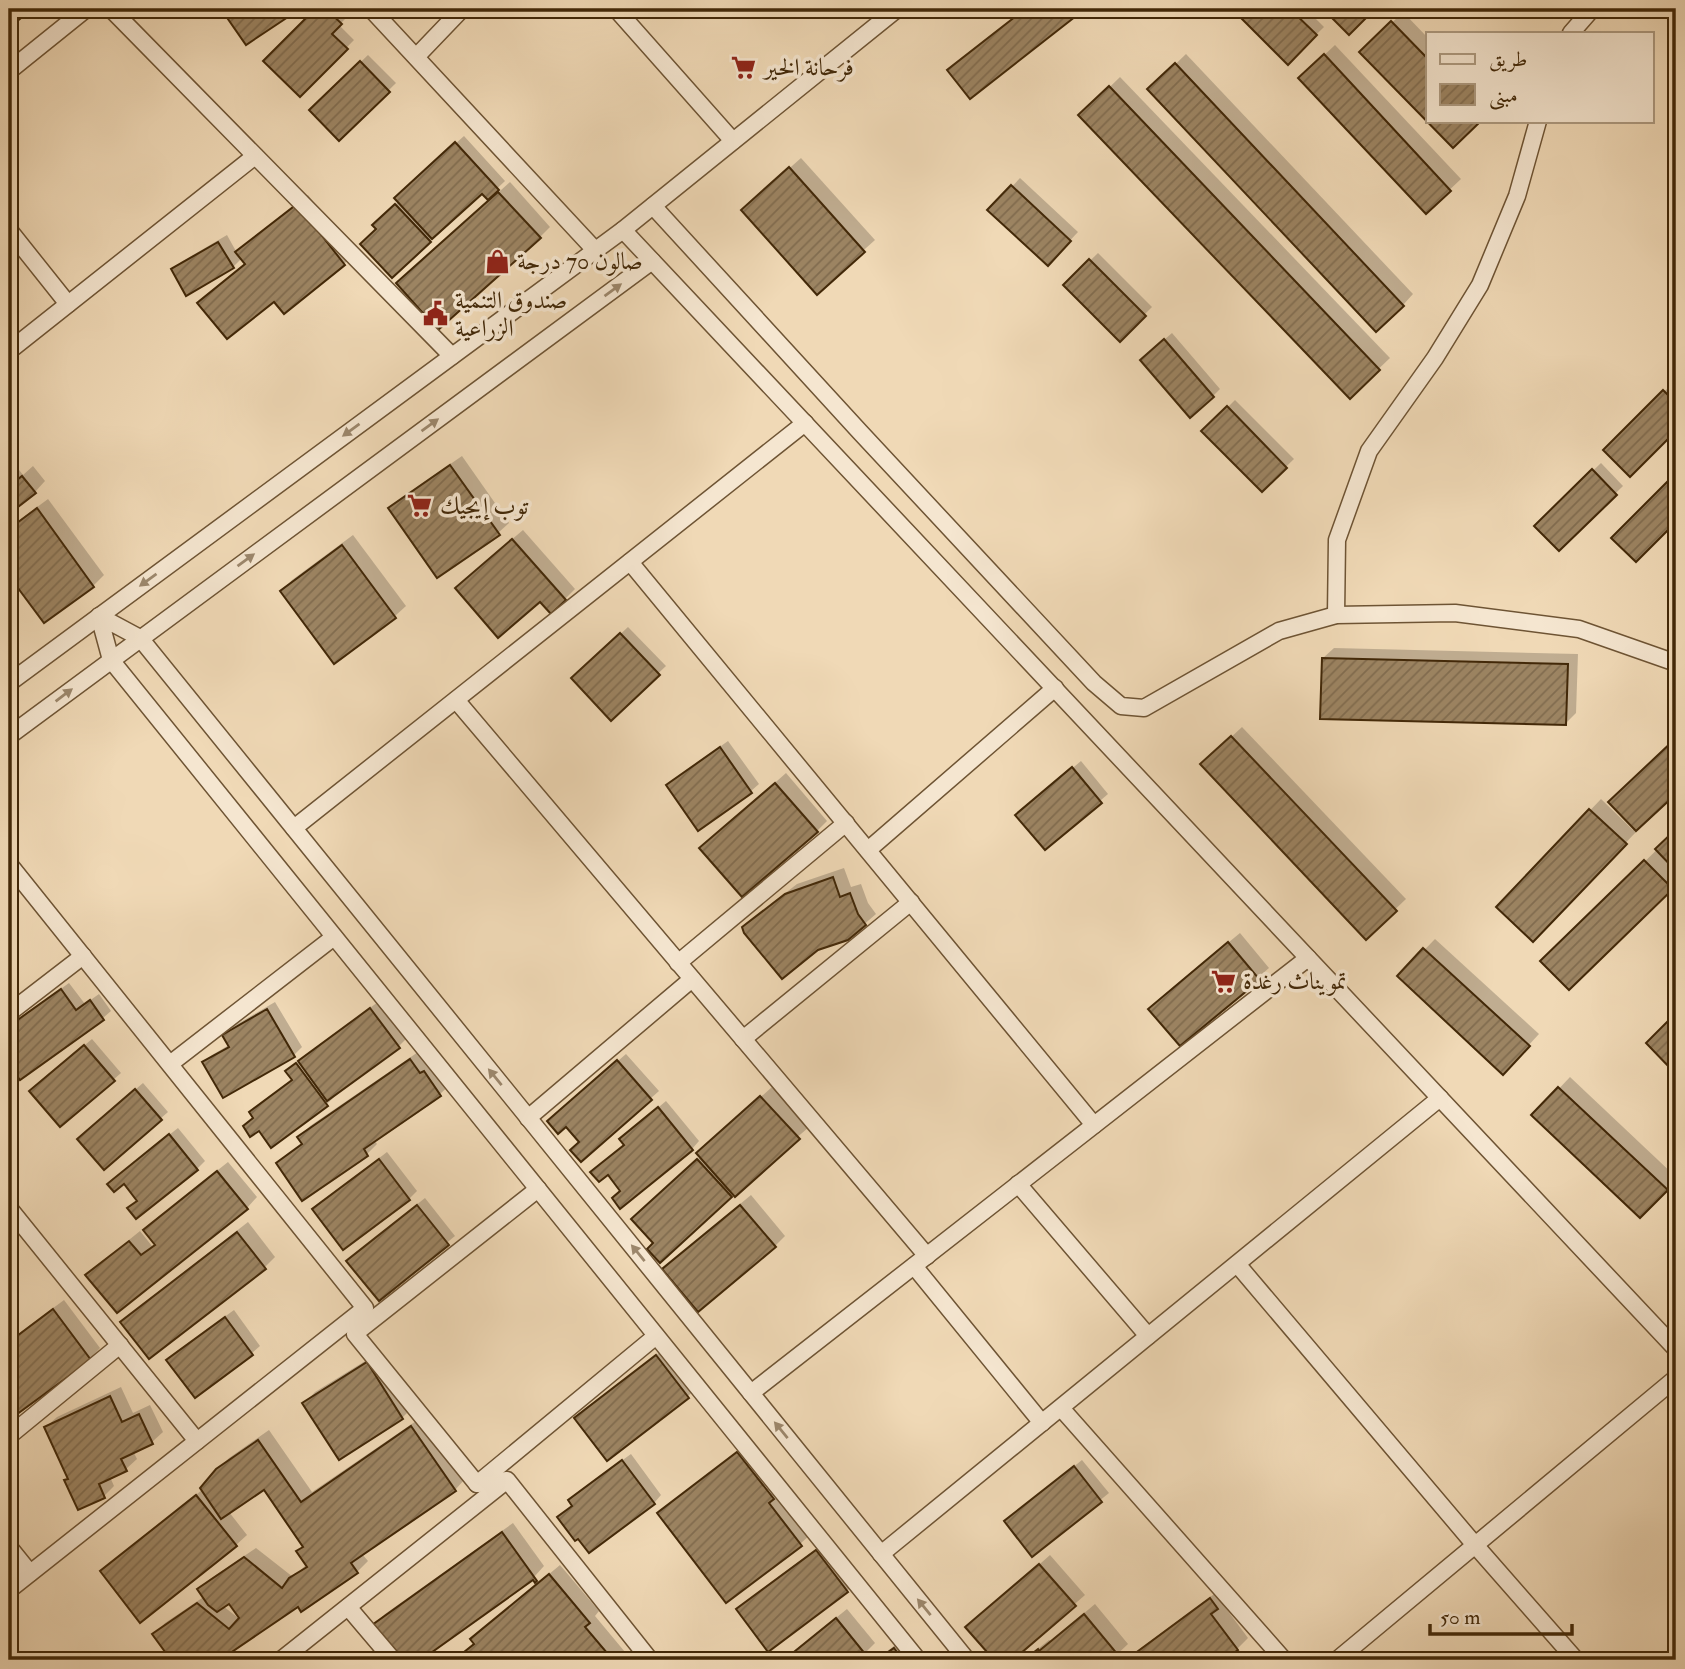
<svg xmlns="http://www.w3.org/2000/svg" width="1685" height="1669" viewBox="0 0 1685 1669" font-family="'IM FELL Double Pica',Amiri,serif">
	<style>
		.shadow { fill: #0003; fill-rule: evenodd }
		.building { fill: url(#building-hatch); stroke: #422808; stroke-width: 2 }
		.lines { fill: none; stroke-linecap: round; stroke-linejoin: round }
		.minor-casing { stroke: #6e5434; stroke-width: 19 }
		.minor { stroke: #f5e6d0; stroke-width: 16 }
		.oneway { fill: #9c876c }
		.labels { text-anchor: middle; stroke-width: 7; stroke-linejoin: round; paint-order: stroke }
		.poi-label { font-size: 24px; fill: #422808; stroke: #f5e6d0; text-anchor: start }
	</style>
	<defs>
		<pattern id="building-hatch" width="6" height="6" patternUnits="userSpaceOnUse" patternTransform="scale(1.75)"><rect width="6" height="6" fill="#9c8462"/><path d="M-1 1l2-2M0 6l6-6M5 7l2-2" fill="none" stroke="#816c4f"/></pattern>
	</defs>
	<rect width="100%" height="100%" fill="#f0d9b6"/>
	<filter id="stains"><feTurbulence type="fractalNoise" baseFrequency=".00286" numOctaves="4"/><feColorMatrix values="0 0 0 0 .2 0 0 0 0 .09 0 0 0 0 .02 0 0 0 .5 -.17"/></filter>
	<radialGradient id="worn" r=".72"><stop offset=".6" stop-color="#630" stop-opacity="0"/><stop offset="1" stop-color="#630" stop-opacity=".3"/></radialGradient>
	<g class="shadow">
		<path d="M318,9h23l7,7 -9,9 15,15 -54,55 -34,-34z"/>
		<path d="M1234,9h72l18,18 -36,35z"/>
		<path d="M1403,12l25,26v82l-66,-68z"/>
		<path d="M1335,45l126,134 -35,33 -126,-134z"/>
		<path d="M1186,54l227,240 -10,11 -243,-226z"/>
		<path d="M368,55l28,28 -57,56 -28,-29z"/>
		<path d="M1120,77l270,281 -40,38 -269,-281z"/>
		<path d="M464,136l41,45 -17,16 -6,-6 -52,50 -52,-12 4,-12 17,-16 5,-11z"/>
		<path d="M801,158l74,82 -58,52 -63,-92z"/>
		<path d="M1020,178l58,54 -30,32 -58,-54z"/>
		<path d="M510,182l40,45 -10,10 -131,36z"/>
		<path d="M308,195l47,58 -11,11 -60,47 -10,-12 -75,4 11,-11 36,-29 -4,-5 -9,9 -60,3 8,-8 46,-27 10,18 11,-11z"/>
		<path d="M1098,253l54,54 -32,32 -55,-54z"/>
		<path d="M1172,333l48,56 -7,7 -63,-44z"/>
		<path d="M1672,384l4,4v40l-46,47 -25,-25z"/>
		<path d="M1235,400l59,59 -32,31 -58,-59z"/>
		<path d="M462,456l47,67 -11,10 -108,-24 11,-11z"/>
		<path d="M9,457l14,18 10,-9 12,15 -10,11 -26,20z"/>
		<path d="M1601,463l22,23 -64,63 -23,-23z"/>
		<path d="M1676,475v45l-40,40 -22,-22z"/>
		<path d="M48,499l56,76 -11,11 -49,35 -35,-48v-45z"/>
		<path d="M523,530l52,59 -10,10 -98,-21z"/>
		<path d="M353,535l53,71 -11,10 -61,45 -52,-70 10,-11z"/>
		<path d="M628,627l38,39 -55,52 -30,-47z"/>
		<path d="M1334,648l244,6 -2,59 -10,10 -243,-65z"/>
		<path d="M1242,727l164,172 -40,38 -153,-183z"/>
		<path d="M1676,739v52l-42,40 2,1 -103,108 -35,-33 103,-108 32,31 2,-2 -24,-26z"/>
		<path d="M728,741l31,43 -8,7 -52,37 -31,-42 8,-8z"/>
		<path d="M1081,761l27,33 -63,54 -20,-40z"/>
		<path d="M786,773l41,48 -10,10 -116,17z"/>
		<path d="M1676,831v53l-106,104 -27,-27z"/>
		<path d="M844,868l7,19 10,-3 7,19 8,11 -29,25 -103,-11 11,-11 42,-33z"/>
		<path d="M1240,933l29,35 -89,76 -19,-46z"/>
		<path d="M1435,939l104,95 -26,28 -114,-86z"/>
		<path d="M69,983l16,21 14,-10 12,17 -8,7 -83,60 -11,-16v-36z"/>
		<path d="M275,1002l27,45 -8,8 -70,41 -20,-34 8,-7 17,-10 -5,-10 8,-8z"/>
		<path d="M378,1002l28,37 -8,8 -65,48 1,2 -7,7 -72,13 -4,-5 7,-7 35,-26 -6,-8 8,-8z"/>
		<path d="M92,1039l29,34 -8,7 -74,4z"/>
		<path d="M421,1050l30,34 -11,10 -66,46 3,4 -10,10 -89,9 10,-10 15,-11 -4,-5 11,-11z"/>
		<path d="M626,1054l33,37 -78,69v-19l-24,-27z"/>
		<path d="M1570,1077l106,100 -36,39 -106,-101z"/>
		<path d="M143,1083l25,29 -8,7 -73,12z"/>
		<path d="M772,1087l37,40 -75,65 -74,69 -4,-18 -15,-31 60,-56 8,-13z"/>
		<path d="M666,1101l33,40 -7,8 -70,41 3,-46 4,-12z"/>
		<path d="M178,1128l27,33 -8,8 -58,31 -22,-24z"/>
		<path d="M387,1152l30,39 -8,8 -87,3z"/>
		<path d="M228,1162l29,35 -10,11 -130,102 -19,-45 42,-34 12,15 4,-3 -11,-13 10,-10z"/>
		<path d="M751,1195l34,41 -10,10 -100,12z"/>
		<path d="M425,1198l30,38 -76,62 -23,-45z"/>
		<path d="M248,1222l27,35 -10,10 -116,90 -27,-35 11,-10z"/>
		<path d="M1676,1253v14l-7,-7z"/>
		<path d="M64,1300l36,48 -10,11 -81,59v-77z"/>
		<path d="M234,1310l26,36 -8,7 -57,42 -26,-35 7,-8z"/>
		<path d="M668,1346l31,40 -11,10 -80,63 -32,-41 10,-10z"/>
		<path d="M378,1353l35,54 -11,11 -62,39 -35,-54 10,-11z"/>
		<path d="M121,1387l12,26 17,-8 13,27 -11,10 -19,9 4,8 -11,10 -16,8 4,9 -10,10 -34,-19 -24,-50 11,-10z"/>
		<path d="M422,1417l43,62 -10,11 -93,64 6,7 -11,11 -59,33 -81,55h-44l-18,-26 10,-11 40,-27 -5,-6 10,-11 46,-31 37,29 14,-13 -2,-18 -41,-59 -35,25 18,23 -11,10 -134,26 10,-10 90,-71 15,-20 12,-12 40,-28 43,62zM230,1601l12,20 -19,-15z"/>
		<path d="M749,1443l62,91 -11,10 -141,-30 11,-11z"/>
		<path d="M631,1454l30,41 -7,8 -95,14 15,-12 -4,-5 8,-8z"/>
		<path d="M1082,1460l27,33 -77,62 -18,-41z"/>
		<path d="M513,1523l31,43 -10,11 -116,83h-17l-26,-35 10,-11z"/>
		<path d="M827,1541l30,40 -10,10 -109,19 11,-11z"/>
		<path d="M1050,1555l35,40 -74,65h-15l-28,-32z"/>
		<path d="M560,1565l39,46 -4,5 35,42 -3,2h-172l20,-17 8,-14z"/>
		<path d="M1221,1589l6,8 -5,6 26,35 -11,11 -16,11h-96z"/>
		<path d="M1095,1604l33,40 -17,16h-87l25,-20 2,1z"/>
		<path d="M847,1609l28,34 -10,10 -9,7h-72z"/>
		<path d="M905,1638l16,22h-46z"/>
	</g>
	<g class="building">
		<path d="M9,9h23l-23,19z"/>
		<path d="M221,9h79l-54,36z"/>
		<path d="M315,9h11l16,15 -10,10 16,15 -48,48 -37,-36z"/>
		<path d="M1025,9h60l-115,90 -23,-29z"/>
		<path d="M1232,9h58l27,26 -29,30z"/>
		<path d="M1323,9h52l-26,26z"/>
		<path d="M1391,21l37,38v62h53l-28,27 -94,-96z"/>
		<path d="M1324,54l127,137 -25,23 -128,-136z"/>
		<path d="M360,61l30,31 -51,49 -30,-31z"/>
		<path d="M1175,63l229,243 -28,26 -229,-243z"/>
		<path d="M1109,86l271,284 -30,29 -272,-284z"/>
		<path d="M455,142l44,48 -11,10 -6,-6 -50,45 -38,-41z"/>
		<path d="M789,167l76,85 -48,43 -76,-85z"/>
		<path d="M1011,185l60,56 -23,25 -61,-56z"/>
		<path d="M498,192l43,46 -103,92 -42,-47z"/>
		<path d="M297,204l48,61 -61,49 -10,-12 -47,37 -30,-36 48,-39 -10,-12z"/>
		<path d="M395,204l36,38 -39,36 -32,-34 16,-15 -4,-4z"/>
		<path d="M218,242l16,26 -48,28 -15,-27z"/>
		<path d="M1089,259l57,57 -26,26 -57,-57z"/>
		<path d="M1164,339l50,58 -24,21 -50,-58z"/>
		<path d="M1663,390l13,13v28l-46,46 -27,-27z"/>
		<path d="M1227,406l60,62 -25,24 -61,-61z"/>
		<path d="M450,465l50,70 -63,43 -49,-70z"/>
		<path d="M1592,469l25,26 -58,56 -25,-25z"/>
		<path d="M22,476l14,17 -27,21v-34l3,4z"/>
		<path d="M1670,479l6,6v37l-40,40 -25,-24z"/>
		<path d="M37,508l57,79 -50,36 -35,-47v-47z"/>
		<path d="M512,539l54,61 -15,14 -11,-12 -42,36 -43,-50z"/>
		<path d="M342,545l54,73 -62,46 -54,-73z"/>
		<path d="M620,633l40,42 -49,46 -40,-43z"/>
		<path d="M1322,658l246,6 -2,61 -246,-6z"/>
		<path d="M1231,736l166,175 -31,29 -166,-176z"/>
		<path d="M1675,739l1,2v53l-40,37 -28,-29z"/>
		<path d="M720,747l32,46 -54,38 -32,-46z"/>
		<path d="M1072,767l30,36 -57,47 -30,-35z"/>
		<path d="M775,783l43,49 -76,65 -43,-49z"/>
		<path d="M1589,809l38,35 -94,98 -37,-35z"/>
		<path d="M1676,829v42l-21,-22z"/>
		<path d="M1644,860l29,29 -104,101 -29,-29z"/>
		<path d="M833,877l7,20 10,-4 8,21 8,11 -18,15 -30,10 -36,29 -38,-46 -2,-6 43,-33z"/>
		<path d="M1228,942l32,38 -80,66 -32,-37z"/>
		<path d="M1423,948l107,98 -27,29 -106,-99z"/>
		<path d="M61,989l15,21 14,-10 14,20 -84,60 -11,-15v-39z"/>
		<path d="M370,1008l30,40 -73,53 -29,-40z"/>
		<path d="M267,1009l28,48 -72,41 -21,-36 27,-15 -7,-12z"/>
		<path d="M1676,1013v53l-4,4 -26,-27z"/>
		<path d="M84,1045l31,36 -55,46 -31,-36z"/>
		<path d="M410,1059l10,14 4,-2 17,25 -77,53 4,7 -66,45 -26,-38 26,-19 -5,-7z"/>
		<path d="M617,1060l35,40 -71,62 -11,-12 9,-8 -13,-15 -8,7 -11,-13z"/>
		<path d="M296,1063l32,43 -57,42 -12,-17 -9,6 -7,-11 10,-8 -4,-6 43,-32 -7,-9z"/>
		<path d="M1558,1087l110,103 -28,28 -109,-103z"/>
		<path d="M135,1089l27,31 -58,50 -27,-31z"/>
		<path d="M760,1096l40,43 -65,58 -39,-44z"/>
		<path d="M658,1107l35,43 -73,59 -8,-11 8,-7 -12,-16 -9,7 -9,-10 34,-27 -5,-6z"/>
		<path d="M169,1134l29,36 -62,49 -9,-11 10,-7 -13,-17 -10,8 -7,-8z"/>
		<path d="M379,1159l31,41 -67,50 -31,-41z"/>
		<path d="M697,1159l35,38 -72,66 -13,-14 6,-6 -22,-24z"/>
		<path d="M217,1171l31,38 -131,104 -32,-38 44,-34 12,14 14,-10 -12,-15z"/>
		<path d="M417,1205l32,40 -70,56 -33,-40z"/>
		<path d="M740,1205l36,42 -78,65 -36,-43z"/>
		<path d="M237,1232l29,37 -117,90 -29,-37z"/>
		<path d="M53,1309l38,51 -82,60v-78z"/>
		<path d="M225,1317l28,38 -58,43 -29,-38z"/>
		<path d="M656,1355l33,43 -82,63 -33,-43z"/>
		<path d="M367,1362l36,57 -64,41 -37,-57z"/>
		<path d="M110,1396l12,26 17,-8 14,30 -32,15 6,12 -28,13 6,14 -27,12 -14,-30 4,-1 -24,-52z"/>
		<path d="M411,1426l45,65 -105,72 7,10 -57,39 -3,-5 -78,53h-49l-19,-26 45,-31 32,26 10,-11 -10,-14 -12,8 -9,-7 -11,-16 47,-32 38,31 7,-10 18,-11 -11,-16 7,-4 -39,-57 -43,29 -21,-31 16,-19 42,-29 43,62z"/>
		<path d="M737,1452l37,47 -5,4 33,43 -76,57 -69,-90z"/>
		<path d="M622,1460l33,44 -66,49 -11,-14 -3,2 -18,-24 15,-11 -4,-6z"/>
		<path d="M1074,1466l28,36 -70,55 -28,-36z"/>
		<path d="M196,1495l41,51 -97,77 -40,-52z"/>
		<path d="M502,1532l35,49 -2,2 -2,-3 -112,80h-23l-26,-35z"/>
		<path d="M816,1550l32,42 -80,60 -32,-43z"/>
		<path d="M1039,1564l37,42 -63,54h-19l-29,-33z"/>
		<path d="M549,1574l41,49 -5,4 28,33h-159l20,-16 -4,-5z"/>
		<path d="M1210,1598l8,11 -7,5 27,36 -14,10h-98z"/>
		<path d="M1084,1614l35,42 -5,4h-90l14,-11 1,2z"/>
		<path d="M836,1618l30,37 -7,5h-75z"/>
		<path d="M894,1648l9,12h-26z"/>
	</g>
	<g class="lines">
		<defs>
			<g id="minor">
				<path d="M111,9l341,347"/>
				<path d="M371,9l224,241"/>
				<path d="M616,9l117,132"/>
				<path d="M1571,33l21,-24"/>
				<path d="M416,57l46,-48"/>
				<path d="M9,71l77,-62"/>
				<path d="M653,206l207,226 234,251 27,23 23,2 135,-77 57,-16 119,-2 124,16 97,34"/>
				<path d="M9,230l59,74"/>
				<path d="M623,230l1053,1119"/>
				<path d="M9,351l246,-195"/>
				<path d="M630,562l464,563"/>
				<path d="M1336,615l1,-75 32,-89 66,-93 45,-73 37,-89 21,-75"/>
				<path d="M9,683l614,-453 274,-221"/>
				<path d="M456,700l471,556"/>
				<path d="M9,736l643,-475"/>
				<path d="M294,828l511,-405"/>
				<path d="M868,850l187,-162"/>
				<path d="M9,864l356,444 -10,26 122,150 30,-4 143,180"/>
				<path d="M678,963l168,-140"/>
				<path d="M9,1013l74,-57"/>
				<path d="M743,1039l168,-137"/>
				<path d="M170,1064l164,-127"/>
				<path d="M528,1118l164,-139"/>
				<path d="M1018,1184l130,152"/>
				<path d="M9,1208l188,233"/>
				<path d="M1237,1264l238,281 101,115"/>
				<path d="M914,1266l128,157"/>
				<path d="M357,1332l181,-143"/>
				<path d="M751,1393l557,-435"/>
				<path d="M1061,1408l223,252"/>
				<path d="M9,1436l111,-91"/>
				<path d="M477,1484l179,-148"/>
				<path d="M9,1547l21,26"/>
				<path d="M881,1554l559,-456"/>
				<path d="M9,1590l355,-281"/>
				<path d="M348,1607l45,53"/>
				<path d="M281,1660l225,-179"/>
				<path d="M918,1660l-807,-1000 -12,-44 41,22 827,1022"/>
				<path d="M1337,1660l339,-282"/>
			</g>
		</defs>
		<use href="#minor" class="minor-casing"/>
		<use href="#minor" class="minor"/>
	</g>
	<defs><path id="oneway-solid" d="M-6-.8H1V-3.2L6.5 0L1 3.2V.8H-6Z" transform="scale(1.75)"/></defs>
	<g class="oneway">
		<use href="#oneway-solid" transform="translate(613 290) rotate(-36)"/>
		<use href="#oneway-solid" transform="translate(430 425) rotate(-36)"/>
		<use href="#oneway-solid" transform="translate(351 430) rotate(144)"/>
		<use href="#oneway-solid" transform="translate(246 560) rotate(-36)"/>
		<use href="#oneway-solid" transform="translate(148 580) rotate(144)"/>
		<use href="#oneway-solid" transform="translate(64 695) rotate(-37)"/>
		<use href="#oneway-solid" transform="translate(495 1077) rotate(-129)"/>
		<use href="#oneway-solid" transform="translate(638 1253) rotate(-129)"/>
		<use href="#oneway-solid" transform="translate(781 1430) rotate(-129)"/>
		<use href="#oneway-solid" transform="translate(924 1607) rotate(-129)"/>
	</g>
	<defs>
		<symbol id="supermarket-bare" viewBox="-9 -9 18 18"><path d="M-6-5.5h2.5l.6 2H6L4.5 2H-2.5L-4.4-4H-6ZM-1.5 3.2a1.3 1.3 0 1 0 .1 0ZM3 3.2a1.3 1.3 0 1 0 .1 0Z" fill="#8f2418" stroke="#f5e6d0" stroke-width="2.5" paint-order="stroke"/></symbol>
		<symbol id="shop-bare" viewBox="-9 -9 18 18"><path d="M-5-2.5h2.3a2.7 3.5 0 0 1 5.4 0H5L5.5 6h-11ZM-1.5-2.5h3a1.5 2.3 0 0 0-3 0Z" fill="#8f2418" stroke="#f5e6d0" stroke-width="2.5" paint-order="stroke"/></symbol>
		<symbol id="civic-bare" viewBox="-9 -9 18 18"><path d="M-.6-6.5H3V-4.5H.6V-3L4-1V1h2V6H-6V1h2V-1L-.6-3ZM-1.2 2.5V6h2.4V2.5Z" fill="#8f2418" stroke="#f5e6d0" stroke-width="2.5" paint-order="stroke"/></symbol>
	</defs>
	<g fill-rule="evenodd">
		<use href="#supermarket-bare" x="726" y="50" width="35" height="35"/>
		<use href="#shop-bare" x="480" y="244" width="35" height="35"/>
		<use href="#civic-bare" x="418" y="296" width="35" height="35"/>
		<use href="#supermarket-bare" x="402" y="488" width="35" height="35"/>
		<use href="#supermarket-bare" x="1206" y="964" width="35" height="35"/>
	</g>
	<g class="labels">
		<g class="poi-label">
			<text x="764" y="75">فرحانة الخير</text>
			<text x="517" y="269">صالون 70 درجة</text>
			<text x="455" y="308">صندوق التنمية<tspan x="455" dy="28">الزراعية</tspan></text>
			<text x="440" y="514">توب إيجيك</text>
			<text x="1243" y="989">تمويناث رغدة</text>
		</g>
	</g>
	<rect width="1685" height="1669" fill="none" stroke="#f0d9b6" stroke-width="35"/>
	<rect x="10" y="10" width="1664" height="1648" fill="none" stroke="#422808" stroke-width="3.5"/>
	<rect x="18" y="18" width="1650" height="1634" fill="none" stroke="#422808" stroke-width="2"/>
	<rect x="1426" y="32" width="228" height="91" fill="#f5e6d0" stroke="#ad9a80" stroke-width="2"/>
	<rect x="1440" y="54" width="35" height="10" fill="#f5e6d0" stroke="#ad9a80" stroke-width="2"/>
	<text x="1489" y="66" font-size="21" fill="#422808">طريق</text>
	<rect x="1440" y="84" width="35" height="21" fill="url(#building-hatch)" stroke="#ad9a80" stroke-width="2"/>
	<text x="1489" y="102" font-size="21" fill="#422808">مبنى</text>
	<path d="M1430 1624v10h142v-10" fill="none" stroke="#422808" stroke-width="3.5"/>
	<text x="1440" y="1624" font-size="21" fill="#422808" stroke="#f5e6d0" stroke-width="5" paint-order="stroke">50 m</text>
	<rect width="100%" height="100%" filter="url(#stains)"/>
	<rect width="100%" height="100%" fill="url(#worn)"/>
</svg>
